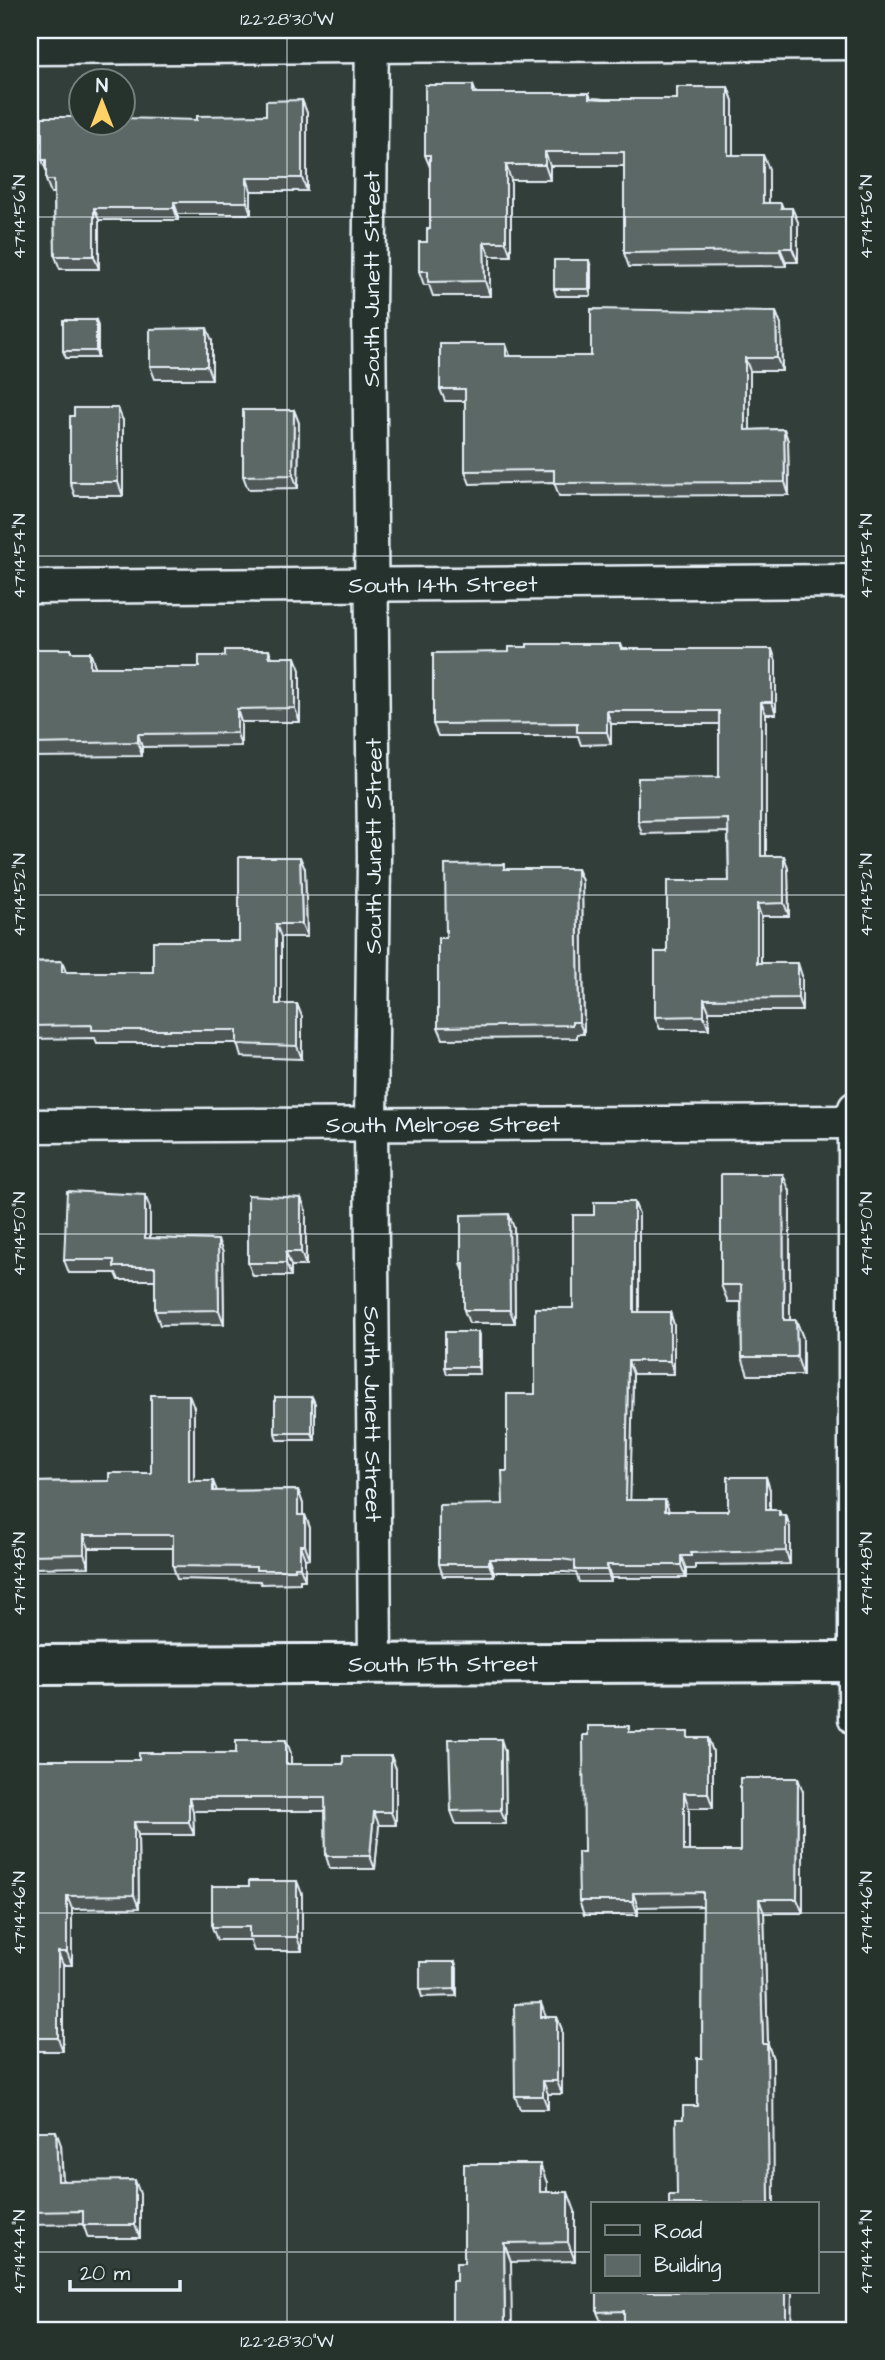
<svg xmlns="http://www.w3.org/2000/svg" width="885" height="2360" viewBox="0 0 885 2360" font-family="'Architects Daughter',sans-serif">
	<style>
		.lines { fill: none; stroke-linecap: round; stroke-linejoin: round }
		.street-casing { stroke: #e8f1f8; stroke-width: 37 }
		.secondary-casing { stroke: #e8f1f8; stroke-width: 44 }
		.street { stroke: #26332d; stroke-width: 32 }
		.secondary { stroke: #26332d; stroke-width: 38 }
		.wall { fill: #4f5957; stroke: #e8f1f8; stroke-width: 2 }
		.shaded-wall { fill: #404947; stroke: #e8f1f8; stroke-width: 2 }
		.building { fill: #5c6865; stroke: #e8f1f8; stroke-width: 2 }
		.ticks { fill: none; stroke: #e8f1f8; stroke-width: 2; stroke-opacity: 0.45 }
		.labels { text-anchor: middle; stroke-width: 5; stroke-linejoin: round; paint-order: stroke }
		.street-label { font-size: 23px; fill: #e8f1f8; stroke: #26332d }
		.neatline { fill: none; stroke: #e8f1f8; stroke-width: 2.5 }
		.ticks-label { font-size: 18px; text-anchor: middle; fill: #e8f1f8 }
	</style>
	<rect width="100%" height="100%" fill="#323e39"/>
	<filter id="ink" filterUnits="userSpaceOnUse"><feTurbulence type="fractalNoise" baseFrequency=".0143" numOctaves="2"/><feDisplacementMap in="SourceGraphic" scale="14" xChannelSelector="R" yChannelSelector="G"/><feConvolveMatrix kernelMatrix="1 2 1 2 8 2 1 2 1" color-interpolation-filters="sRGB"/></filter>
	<g filter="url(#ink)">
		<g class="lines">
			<defs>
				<g id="street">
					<path id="s1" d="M372,30l-3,281 5,546 -3,267 4,539"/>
					<path d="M30,48l825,-5"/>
					<path id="s2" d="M30,587l825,-6"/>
					<path d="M855,1108v610"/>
					<path id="s3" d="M30,1126l825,-4"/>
				</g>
				<g id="secondary">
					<path id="s4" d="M30,1665l825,-3"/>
				</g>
			</defs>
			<use href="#street" class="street-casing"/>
			<use href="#secondary" class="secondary-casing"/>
			<use href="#street" class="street"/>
			<use href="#secondary" class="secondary"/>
		</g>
		<g class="wall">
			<path d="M473,85l3,8h113l2,5 12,1h74l51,-12 5,14v54l36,14v34h12l2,5 15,14v40h-12v4l-157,1 -5,-14v-87h-74v14h-39v76h-21v40h-57l-4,-11h-5l-5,-14 11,-42v-62l-5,-12z"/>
			<path d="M302,100l5,13v78h-56v23h-73v6h-79v49h-39l-5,-13 -1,-63h-3l-5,-13v-10l-4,-10 155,-40 69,-5z"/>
			<path d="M591,267v29h-35l-2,-7z"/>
			<path d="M776,312l5,13 1,46h-32v59l34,-1 4,12 1,54 -230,1 -5,-14 -84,2 -5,-13v-70h-20l-5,-12 70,-33h81z"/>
			<path d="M96,320l2,7v31h-32l-3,-7z"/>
			<path d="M212,341v38h-57l-5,-13z"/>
			<path d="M294,410l5,13 -1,65 -50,1 -5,-13z"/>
			<path d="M123,421v75h-48l-5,-14z"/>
			<path d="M621,644l2,5 153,12v53h-10v142h18l4,13 1,47h-28v47l41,13v35h-93v18h-49l-5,-12 12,-65 62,-71 -1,-49 -86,2 -4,-13 81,-44v-53h-108v20l-30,1 -3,-9h-140l-5,-12 76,-72 18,-5z"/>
			<path d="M30,649l42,3h18l5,15h104l26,-11 44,-6 3,7 28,13v52h-59v24l-99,1v9l-112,1z"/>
			<path d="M305,869l2,68h-26v67h16l5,13v42l-61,-2 -4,-14h-140l-2,-5 -65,1v-77l32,-1 4,11h87l86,-31z"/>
			<path d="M505,869h72l5,12 2,153h-7v4l-134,1 -5,-12 8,-89z"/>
			<path d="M790,1192v128h6l7,18v37h-55l-6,-18 -1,-55h-13l-7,-17z"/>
			<path d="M301,1198l5,13v55h-15v10h-38l-5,-13z"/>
			<path d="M634,1202l5,12v98h31l4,13v49h-41l-3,126h35l4,11h59l38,-34 4,13v20h9l2,5h5l4,13v36l-95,1v4h-9v9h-75v4h-32l-3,-9 -11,-1h-71v4h-51l-4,-12 64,-60 4,-33 28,-77 38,-86 21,-93z"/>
			<path d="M150,1208v30l68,2 5,13 1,71 -64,1 -5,-14v-31h-36l-3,-7h-47l-5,-13z"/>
			<path d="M514,1228l1,95h-46l-5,-13v-38l-3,-9z"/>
			<path d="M478,1332l2,7v35h-33l-2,-7z"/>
			<path d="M312,1397l3,7v36h-38l-2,-7z"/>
			<path d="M194,1408v73h19l4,10 81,-1 5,14v11h2l5,13v30l-5,1v21h-5v3l-39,1 -1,-3 -83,-2 -4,-13v-18h-84v19l-56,1 -3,-9v-77l79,-1 42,-8z"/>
			<path d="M631,1732l59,6h18l5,14v56h-24v43h51l63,-59v121h-39l4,132 5,14 -96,136 6,-76 14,-13 5,-48 1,-152 -65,1v8h-54l-5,-14 5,-49z"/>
			<path d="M505,1752l1,72h-50l-5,-13z"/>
			<path d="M291,1753v11h52l48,-8 5,13v56h-17l-4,44h-45l-4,-13 -1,-45h-132l1,24h-56l1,73 -67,1v56h-9v86h-33v-283l109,-8z"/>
			<path d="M302,1894v57h-48l-4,-11h-33l-5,-13z"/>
			<path d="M455,1962l2,7v27l-35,1 -2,-7z"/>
			<path d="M546,2017h11l5,13v64h-14v15h-28l-5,-13z"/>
			<path d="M30,2131l31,14 2,36 77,13v44h-52l-5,-14 -53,1z"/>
			<path d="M547,2183v9l28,19v50l-64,1 -55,19 8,-18z"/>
			<path d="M597,2292h195l-1,38h-165l-2,-4h-21l-6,-14z"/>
		</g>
		<g class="shaded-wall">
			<path d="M728,87l5,14v68l-5,-14z"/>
			<path d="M302,100l5,13v78l-5,-13z"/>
			<path d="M545,152l5,14v14l-5,-15z"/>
			<path d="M763,155l6,14v49l-6,-15z"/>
			<path d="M506,165l5,15v76l-5,-14z"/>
			<path d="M247,178l4,13v23l-4,-12z"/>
			<path d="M174,202l4,12v6l-4,-12z"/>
			<path d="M94,208l5,12v49l-5,-13z"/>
			<path d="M792,208l6,14v40l-6,-14z"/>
			<path d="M484,242l6,14v40l-5,-15z"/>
			<path d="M780,248l6,14v4l-6,-15z"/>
			<path d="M589,260l2,7v29l-2,-7z"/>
			<path d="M776,312l5,13 1,46 -5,-13z"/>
			<path d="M96,320l2,7v31l-2,-7z"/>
			<path d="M207,328l5,13v38l-5,-13z"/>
			<path d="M506,344l4,12h-4z"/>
			<path d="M745,358l5,13v71l-5,-12z"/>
			<path d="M118,408l5,13v75l-5,-14z"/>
			<path d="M294,410l5,13 -1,65 -5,-13z"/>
			<path d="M784,429l4,12 1,54 -4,-13z"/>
			<path d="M772,649l4,12v53l-4,-12z"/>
			<path d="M90,652l5,14v15l-5,-14z"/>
			<path d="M295,657l5,13v52l-5,-14z"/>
			<path d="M761,702l5,12v155l-5,-13z"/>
			<path d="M237,709l4,13v24l-4,-13z"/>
			<path d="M607,711l4,13v20l-4,-12z"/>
			<path d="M138,734l4,13v9l-4,-14z"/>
			<path d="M784,856l4,13 1,47 -5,-13z"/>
			<path d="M300,857l5,12 2,68 -5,-13z"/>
			<path d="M577,869l5,12 2,153 -5,-12z"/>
			<path d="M757,904l4,12v60l-4,-13z"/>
			<path d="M276,924l5,13v80l-5,-13z"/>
			<path d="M798,963l4,13v35l-4,-13z"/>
			<path d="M704,999l5,12v18l-5,-13z"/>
			<path d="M297,1004l5,13v42l-5,-13z"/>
			<path d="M783,1174l7,18v146l-6,-18z"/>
			<path d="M145,1195l5,13v43l-5,-13z"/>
			<path d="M301,1198l5,13v55l-5,-14z"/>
			<path d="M634,1202l5,12v111l-5,-13z"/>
			<path d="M509,1214l5,14 1,95 -5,-13z"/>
			<path d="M218,1240l5,13 1,71 -5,-14z"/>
			<path d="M286,1252l5,14v10l-5,-13z"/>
			<path d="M670,1312l4,13v49l-4,-13z"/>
			<path d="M796,1320l7,18v37l-6,-18z"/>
			<path d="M478,1332l2,7v35l-2,-7z"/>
			<path d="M628,1361l5,13 -3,139 -4,-13z"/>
			<path d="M189,1395l5,13v86l-5,-13z"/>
			<path d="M312,1397l3,7v36l-3,-7z"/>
			<path d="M766,1477l4,13v33l-4,-13z"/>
			<path d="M298,1490l5,14v24l-5,-13z"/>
			<path d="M305,1515l5,13v30l-5,-13z"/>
			<path d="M786,1515l4,13v36l-4,-13z"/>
			<path d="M84,1535l5,13v19l-5,-13z"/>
			<path d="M300,1545l5,14v21l-5,-13z"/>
			<path d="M681,1556l5,13v9l-5,-13z"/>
			<path d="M489,1559l5,13v4l-5,-12z"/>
			<path d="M607,1565l4,13v4l-4,-12z"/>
			<path d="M708,1738l5,14v56l-5,-15z"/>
			<path d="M501,1739l4,13 1,72 -5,-14z"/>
			<path d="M286,1740l5,13v24l-5,-13z"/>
			<path d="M391,1756l5,13v56l-5,-13z"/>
			<path d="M798,1778l5,14v121l-6,-14z"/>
			<path d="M684,1793l5,15v57l-5,-14z"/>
			<path d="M189,1798l4,13 1,24 -5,-13z"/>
			<path d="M374,1812l5,13 -4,44 -5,-13z"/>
			<path d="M134,1822l4,13 1,73 -5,-13z"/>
			<path d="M297,1881l5,13v57l-5,-14z"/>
			<path d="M633,1893l5,14v8l-5,-14z"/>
			<path d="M67,1896l5,13v56l-5,-13z"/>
			<path d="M759,1899l5,14 4,132 5,14 1,145h-5l-6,-160z"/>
			<path d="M58,1952l5,13v86l-5,-13z"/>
			<path d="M455,1962l2,7v27l-2,-7z"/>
			<path d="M541,2003l5,14h-5z"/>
			<path d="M557,2017l5,13v64l-5,-13z"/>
			<path d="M543,2081l5,13v15l-5,-13z"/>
			<path d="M56,2131l5,14 2,49 -5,-13z"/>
			<path d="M540,2164l7,19v28l-7,-19z"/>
			<path d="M135,2180l5,14v44l-5,-13z"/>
			<path d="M568,2192l7,19v50l-7,-19z"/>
			<path d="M504,2243l7,19 1,68h-7z"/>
			<path d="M786,2292h6l-1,38h-5z"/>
		</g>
		<g class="building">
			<path d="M425,85h48v8h116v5l14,1h74v-12h51v68h35v48h18v5h11v40h-12v3l-156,2v-101h-79v13h-39v77h-22l1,39 -57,1v-11h-9v-29h8v-13h3v-74h-5z"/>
			<path d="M302,100v78h-55v24h-73v6h-80v48h-39l-1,-76h-8v-20h-4v-43h38v5h42v-4l75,2v-4l69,-1v-14z"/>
			<rect x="554" y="260" width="35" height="29"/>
			<path d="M591,309l185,3 1,46h-32v72l39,-1 1,53 -231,1v-13l-89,1v-82h-25v-45h66v12h85z"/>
			<rect x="63" y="320" width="33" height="31"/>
			<path d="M207,328v38h-57v-37z"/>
			<path d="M74,408h44v74h-48v-66h4z"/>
			<path d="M243,410h51l-1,65 -50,1z"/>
			<path d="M527,644h94v5h151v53h-11v154h23v47l-27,1v59h41v35l-94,1v17l-49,1v-65h12v-71h62l-1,-62 -90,2v-43l81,-1v-66h-112v21h-30v-9l-144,1v-71l76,-1v-5h18z"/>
			<path d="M30,649h41v3h19v15h109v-11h26v-6h44v7h26v51l-58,1v24l-99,1v8l-108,2z"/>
			<path d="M239,857h61l2,67h-26v80h21v42l-60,-2v-14h-145v-5l-62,1v-64l32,-1v11h91v-31h86z"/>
			<path d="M504,864v5h73l2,153h-7v3l-134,2v-89h8l-1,-73z"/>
			<path d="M721,1174h62l1,146h12l1,37h-55l-1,-72h-20z"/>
			<path d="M67,1191l78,4v43l73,2 1,70 -64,1v-44h-41v-7h-50z"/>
			<path d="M248,1195l53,3v54h-15v11h-38z"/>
			<path d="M594,1202h40v110h36v49h-42l-2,139h39v11h63v-34h38v33h13v5h7v36l-95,2v3h-10v9h-74v5h-32v-9l-14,-2h-72v5h-50v-59l64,-1 -1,-33h5v-77h28v-86h38v-93h21z"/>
			<path d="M509,1214l1,96h-46v-47h-3v-48z"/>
			<rect x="445" y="1332" width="33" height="35"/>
			<path d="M151,1395h38v86h24v10l85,-1v25h7v30h-5v22h-5v3h-39v-3l-83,-1v-31h-89v19l-54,1v-73l79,-1v-8h42z"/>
			<rect x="275" y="1397" width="37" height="36"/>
			<path d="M588,1726h41v6h59v6h20v55h-24v58h56v-73h58l-1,121h-38l4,145h4l2,160h-100v-9h8l-1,-76h7v-13h14v-48h5l1,-166 -70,1v8h-54l-1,-49h6l-1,-117h5z"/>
			<path d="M449,1739h52v71l-50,1z"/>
			<path d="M236,1740h50v24h57v-8h48v56h-17l-4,44h-44l-1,-58h-136v24h-55v73l-67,1v56h-9v86h-28v-278h109v-7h97z"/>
			<path d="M249,1881h48v56h-48v-10h-37v-41h37z"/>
			<path d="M420,1962h35v27l-35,1z"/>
			<path d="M541,2003v14h16v64h-14v15h-28l-1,-92z"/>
			<path d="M30,2131h26l2,50 77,-1v45h-52v-14l-53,1z"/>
			<path d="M464,2164h76v28h28v50l-64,1 1,87h-53v-49h4v-18h8z"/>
			<path d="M597,2292h189v38h-56v-5h-106v-14l-27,1z"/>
		</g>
	</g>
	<path class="ticks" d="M287,30v2300M30,217h825M30,556h825M30,895h825M30,1234h825M30,1574h825M30,1913h825M30,2252h563M817,2252h38"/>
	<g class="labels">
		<g class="street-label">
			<text transform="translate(371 279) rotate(-90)" y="8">South Junett Street</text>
			<text dy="8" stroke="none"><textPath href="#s2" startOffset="413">South 14th Street</textPath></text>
			<text transform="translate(373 846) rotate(-90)" y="8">South Junett Street</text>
			<text dy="8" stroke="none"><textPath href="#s3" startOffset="413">South Melrose Street</textPath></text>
			<text dy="8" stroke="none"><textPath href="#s1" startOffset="1384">South Junett Street</textPath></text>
			<text dy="8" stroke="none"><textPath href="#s4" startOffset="413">South 15th Street</textPath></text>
		</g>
	</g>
	<rect width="885" height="2360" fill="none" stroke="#26332d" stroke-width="77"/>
	<rect x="591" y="2202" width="228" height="91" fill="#26332d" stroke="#747f7e" stroke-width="2"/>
	<rect x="605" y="2225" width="35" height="10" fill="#26332d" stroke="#747f7e" stroke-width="2"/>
	<text x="654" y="2238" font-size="21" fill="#e8f1f8">Road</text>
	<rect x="605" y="2255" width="35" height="21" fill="#5c6865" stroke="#747f7e" stroke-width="2"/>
	<text x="654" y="2272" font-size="21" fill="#e8f1f8">Building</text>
	<g transform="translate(102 102)"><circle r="33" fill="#26332d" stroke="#747f7e" stroke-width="2"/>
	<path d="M0-5L12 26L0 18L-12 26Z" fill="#ffd166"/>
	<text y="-10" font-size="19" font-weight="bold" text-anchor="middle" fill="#e8f1f8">N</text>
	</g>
	<path d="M70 2280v10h110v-10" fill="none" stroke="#e8f1f8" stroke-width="3.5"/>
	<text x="80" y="2280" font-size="21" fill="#e8f1f8" stroke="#26332d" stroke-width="5" paint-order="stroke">20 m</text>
	<rect x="38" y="38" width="808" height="2284" class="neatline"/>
	<g class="ticks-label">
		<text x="287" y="25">122°28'30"W</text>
		<text transform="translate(19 217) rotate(-90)" y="6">47°14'56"N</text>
		<text transform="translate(866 217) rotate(-90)" y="6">47°14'56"N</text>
		<text transform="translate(19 556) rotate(-90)" y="6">47°14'54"N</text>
		<text transform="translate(866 556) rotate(-90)" y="6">47°14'54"N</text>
		<text transform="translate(19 895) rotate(-90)" y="6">47°14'52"N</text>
		<text transform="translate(866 895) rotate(-90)" y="6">47°14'52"N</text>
		<text transform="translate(19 1234) rotate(-90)" y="6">47°14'50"N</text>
		<text transform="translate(866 1234) rotate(-90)" y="6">47°14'50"N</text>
		<text transform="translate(19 1574) rotate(-90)" y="6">47°14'48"N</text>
		<text transform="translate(866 1574) rotate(-90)" y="6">47°14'48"N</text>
		<text transform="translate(19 1913) rotate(-90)" y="6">47°14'46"N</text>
		<text transform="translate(866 1913) rotate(-90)" y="6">47°14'46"N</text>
		<text transform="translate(19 2252) rotate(-90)" y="6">47°14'44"N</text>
		<text transform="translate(866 2252) rotate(-90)" y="6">47°14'44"N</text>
		<text x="287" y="2347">122°28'30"W</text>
	</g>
</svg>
